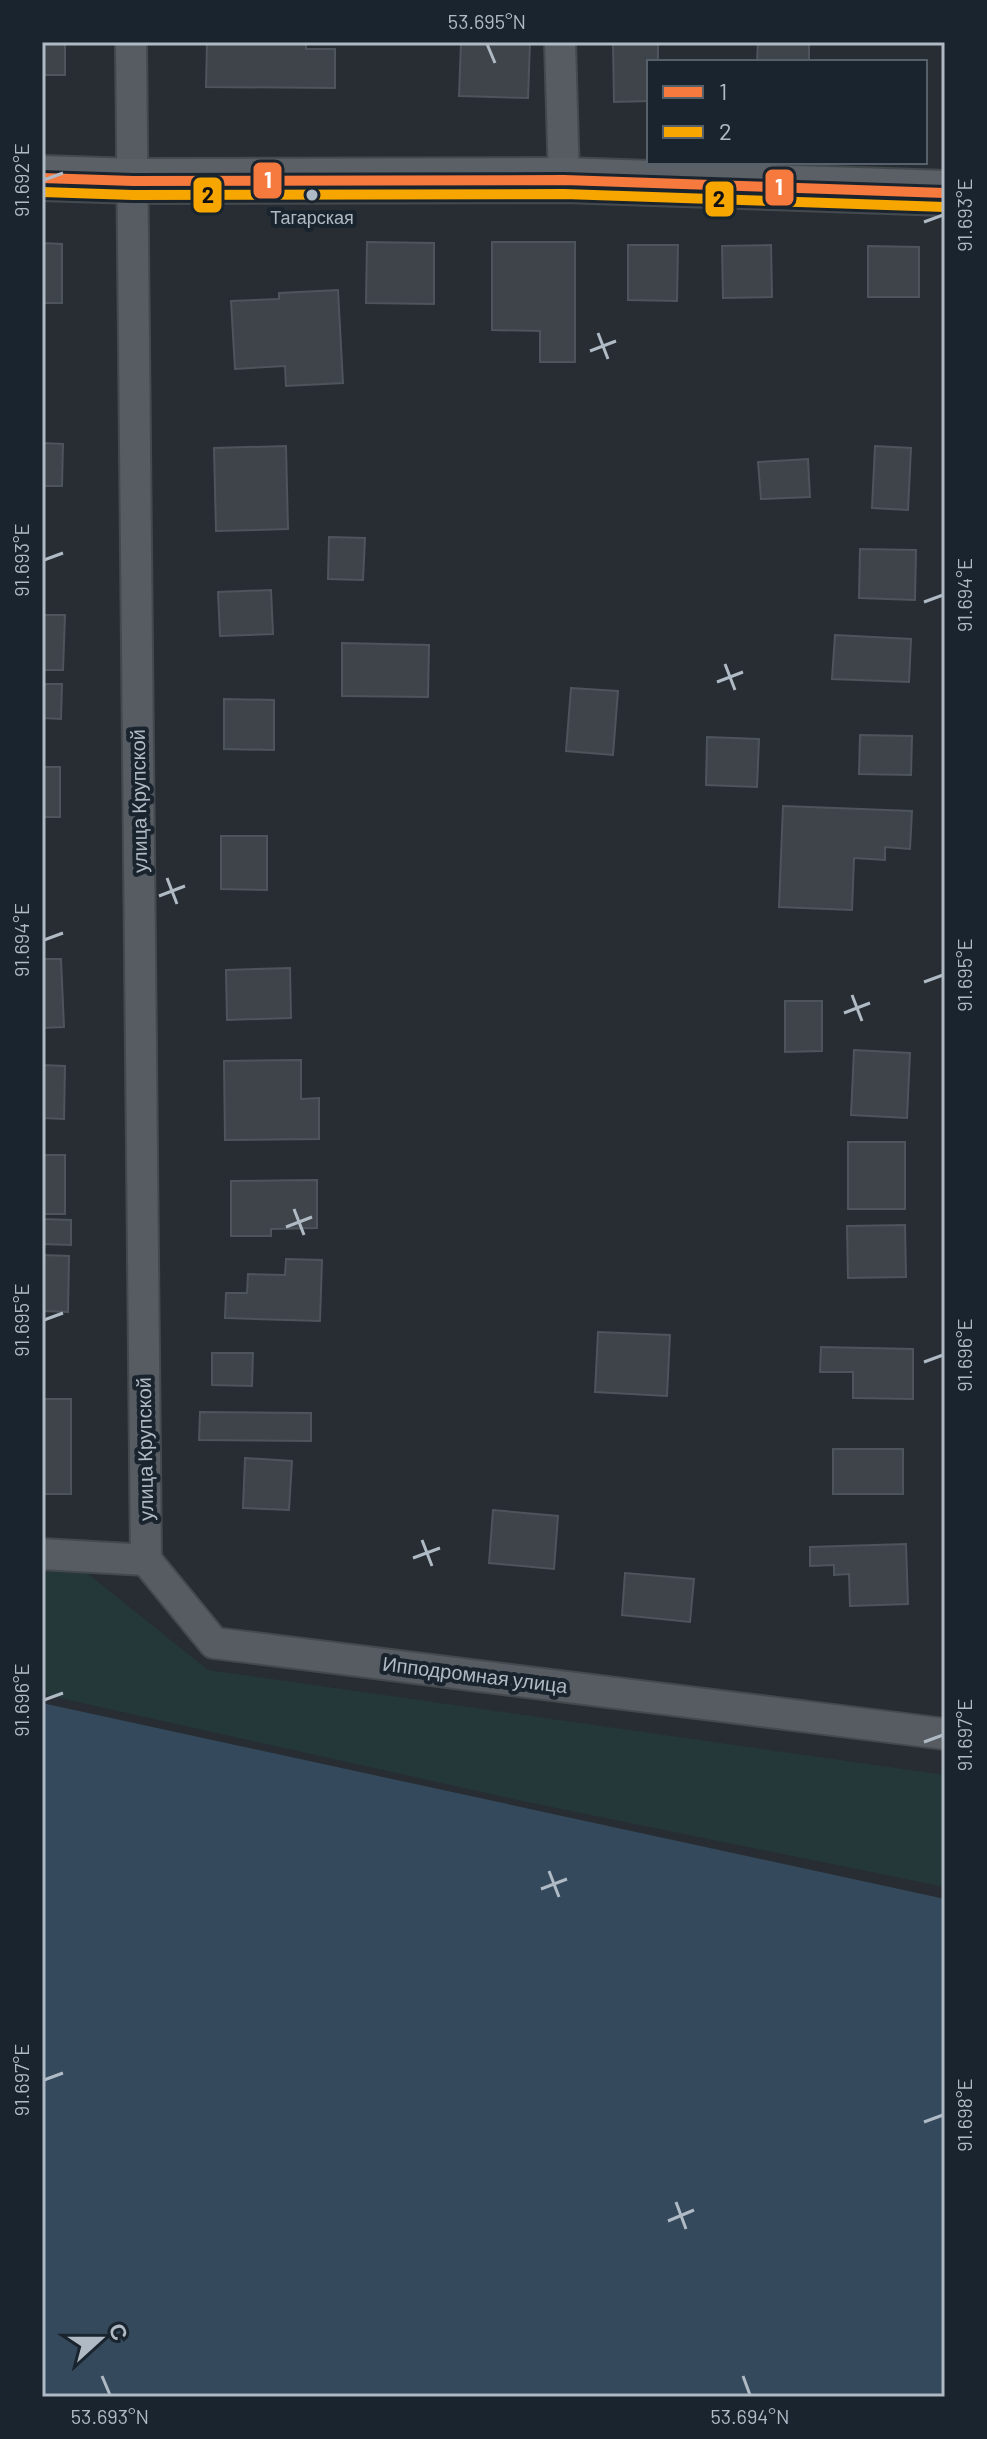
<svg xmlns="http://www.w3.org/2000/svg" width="987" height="2439" viewBox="0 0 987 2439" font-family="Barlow,sans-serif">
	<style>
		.green { fill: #243839 }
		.water { fill: #34495c }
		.building { fill: #3f444a; stroke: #4e545b; stroke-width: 2 }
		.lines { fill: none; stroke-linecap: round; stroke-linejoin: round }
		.street-casing { stroke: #44494e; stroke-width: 34 }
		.secondary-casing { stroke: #44494e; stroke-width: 48 }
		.street { stroke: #565c61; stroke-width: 30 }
		.secondary { stroke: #5a6066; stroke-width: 44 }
		.bus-1-casing { stroke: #1a242e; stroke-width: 16 }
		.bus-2-casing { stroke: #1a242e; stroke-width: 16 }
		.bus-1 { stroke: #f6793e; stroke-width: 10 }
		.bus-2 { stroke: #f7a600; stroke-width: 10 }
		.ticks { fill: none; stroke: #afbac5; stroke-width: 3 }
		.bus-dot { fill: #afbac5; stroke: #1a242e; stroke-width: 3 }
		.labels { text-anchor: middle; stroke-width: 8; stroke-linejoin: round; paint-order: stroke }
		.bus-label { font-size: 18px; fill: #afbac5; stroke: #1a242e }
		.street-label { font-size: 20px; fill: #afbac5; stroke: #1a242e }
		.line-badge { stroke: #1a242e; stroke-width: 3 }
		.badge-label { font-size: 22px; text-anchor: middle; font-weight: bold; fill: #fff }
		.pale-badge-label { font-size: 22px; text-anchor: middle; font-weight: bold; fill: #111 }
		.neatline { fill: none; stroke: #afbac5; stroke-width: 3 }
		.ticks-label { font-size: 20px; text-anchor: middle; fill: #afbac5 }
	</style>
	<rect width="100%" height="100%" fill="#272d33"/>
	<path class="green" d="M42,1563l40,6 126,101 737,105v112l-418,-85 -485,-108z"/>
	<path class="water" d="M42,1703l903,196v498h-903z"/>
	<g class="building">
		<rect x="42" y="42" width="23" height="33"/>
		<path d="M207,42h99v7h29v39l-129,-1z"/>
		<path d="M461,42h69l-2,56 -69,-2z"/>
		<path d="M613,42h45v20h-9v39l-35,1z"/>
		<path d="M758,42h51v20h-52z"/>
		<path d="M367,242l67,1v61l-68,-1z"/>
		<path d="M492,242h83v120h-35v-31l-48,-1z"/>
		<path d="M42,243l20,1v59h-20z"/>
		<path d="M628,245h50l-1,56 -49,-1z"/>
		<path d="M771,245l1,52 -49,1 -1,-52z"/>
		<path d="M868,246l51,1v50h-51z"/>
		<path d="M338,290l5,93 -57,3 -1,-20 -50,3 -4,-68 48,-2v-6z"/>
		<path d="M42,443l21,1 -1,42h-20z"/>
		<path d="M286,446l2,83 -72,2 -2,-83z"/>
		<path d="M875,446l36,2 -3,62 -36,-2z"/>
		<path d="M808,459l2,38 -49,2 -3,-37z"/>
		<path d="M329,537l36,1 -2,42 -35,-1z"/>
		<path d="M860,549l56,1 -1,50 -56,-2z"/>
		<path d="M271,590l2,44 -53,2 -2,-44z"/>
		<path d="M42,615h23l-2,55h-21z"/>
		<path d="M835,635l76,4 -2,43 -77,-3z"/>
		<path d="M342,643l87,2 -1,52 -86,-1z"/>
		<path d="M42,684h20l-1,35 -19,-1z"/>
		<path d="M571,688l47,3 -5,64 -47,-4z"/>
		<path d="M224,699l50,1v50l-50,-1z"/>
		<path d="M860,735l52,1 -1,39 -52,-1z"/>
		<path d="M707,737l52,2 -2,48 -51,-2z"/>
		<rect x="42" y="767" width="18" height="50"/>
		<path d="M783,806l129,5 -2,38 -25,-2v13l-31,-2 -2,52 -73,-3z"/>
		<path d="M221,836h46v54l-46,-1z"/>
		<path d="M42,959h19l3,68 -22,1z"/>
		<path d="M290,968l1,50 -64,2 -1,-50z"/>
		<path d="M785,1001h37v50l-37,1z"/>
		<path d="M854,1050l56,3 -3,65 -56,-3z"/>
		<path d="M301,1060v39l18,-1v41l-94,1 -1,-79z"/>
		<path d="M42,1065l23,1 -1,53 -22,-1z"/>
		<rect x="848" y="1142" width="57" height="67"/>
		<rect x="42" y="1155" width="23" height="59"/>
		<path d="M317,1180v48l-46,1v7h-40v-55z"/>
		<path d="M42,1219l29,1v25l-29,-1z"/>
		<path d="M905,1225l1,52 -58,1 -1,-52z"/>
		<path d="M42,1255l27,1 -1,56 -26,-1z"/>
		<path d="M286,1259l36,1 -2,61 -95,-3 1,-25h21l1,-19 37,1z"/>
		<path d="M598,1332l72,3 -3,61 -72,-4z"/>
		<path d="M821,1347l92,2v50l-60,-1v-26h-33z"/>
		<path d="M212,1353h41l-1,33 -40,-1z"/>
		<rect x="42" y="1399" width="29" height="95"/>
		<path d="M200,1412l111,1v28l-112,-1z"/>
		<rect x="833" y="1449" width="70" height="45"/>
		<path d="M245,1458l47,3 -3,49 -46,-2z"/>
		<path d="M493,1510l65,6 -4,53 -65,-6z"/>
		<path d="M906,1544l2,60 -58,2 -1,-32 -15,1v-10l-24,1v-19z"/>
		<path d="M625,1573l69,6 -4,43 -68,-7z"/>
	</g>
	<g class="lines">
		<defs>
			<g id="street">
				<path d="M131,42l15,1518"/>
				<path d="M560,42l4,138"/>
				<path d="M42,1554l104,6 68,83 731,91"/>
			</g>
			<path id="secondary" d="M42,178l91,3 431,-1 381,13"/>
		</defs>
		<use href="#street" class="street-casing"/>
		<use href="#secondary" class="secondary-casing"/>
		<use href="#street" class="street"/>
		<use href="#secondary" class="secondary"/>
		<defs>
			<path id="bus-1" d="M42,178l91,3 431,-1 381,13"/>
			<path id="bus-2" d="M42,192l91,3 431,-1 381,13"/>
		</defs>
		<use href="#bus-1" class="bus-1-casing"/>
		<use href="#bus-2" class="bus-2-casing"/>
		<use href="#bus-1" class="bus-1"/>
		<use href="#bus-2" class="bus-2"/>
	</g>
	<path class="ticks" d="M487,44l8,19M44,180l19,-7M924,222l19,-7M598,333l10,26M590,351l26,-10M44,560l19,-7M924,602l19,-7M725,664l10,26M717,682l26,-10M167,878l10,26M159,896l26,-10M44,940l19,-7M924,982l19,-7M852,995l10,26M844,1013l26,-10M294,1209l10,26M286,1227l26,-10M44,1320l19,-7M924,1362l19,-7M422,1540l10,26M413,1558l27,-10M44,1700l19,-7M924,1742l19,-7M549,1871l10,26M541,1889l26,-10M44,2080l19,-7M924,2122l19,-7M676,2202l10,27M668,2221l26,-11M102,2376l8,19M743,2376l7,19"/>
	<circle class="bus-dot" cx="312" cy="195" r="7"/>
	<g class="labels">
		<g class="bus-label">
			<text x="312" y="224">Тагарская</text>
		</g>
		<g class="street-label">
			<text transform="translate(139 801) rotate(-91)" y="7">улица Крупской</text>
			<text transform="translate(145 1449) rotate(-91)" y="7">улица Крупской</text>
			<text transform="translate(475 1675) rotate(7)" y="7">Ипподромная улица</text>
		</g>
	</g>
	<g class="line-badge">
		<rect x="252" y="161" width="31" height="39" rx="8" fill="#f6793e"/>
		<rect x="764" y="168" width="31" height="39" rx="8" fill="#f6793e"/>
		<rect x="192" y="176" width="31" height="38" rx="8" fill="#f7a600"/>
		<rect x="704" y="180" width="31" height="38" rx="8" fill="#f7a600"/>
	</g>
	<g class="badge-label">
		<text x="268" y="188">1</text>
		<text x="779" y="195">1</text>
	</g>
	<g class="pale-badge-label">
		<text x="208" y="203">2</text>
		<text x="719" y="207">2</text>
	</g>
	<rect width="987" height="2439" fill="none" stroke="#1a242e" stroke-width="88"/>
	<rect x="647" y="60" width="280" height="104" fill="#1a242e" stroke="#56606a" stroke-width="2"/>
	<rect x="663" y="86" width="40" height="12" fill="#f6793e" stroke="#56606a" stroke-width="2"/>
	<text x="719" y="100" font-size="24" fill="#afbac5">1</text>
	<rect x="663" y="126" width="40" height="12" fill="#f7a600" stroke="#56606a" stroke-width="2"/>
	<text x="719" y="140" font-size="24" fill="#afbac5">2</text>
	<g transform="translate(100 2339) rotate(69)" stroke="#1a242e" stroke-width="6" paint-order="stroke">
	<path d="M0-6L14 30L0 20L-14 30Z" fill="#afbac5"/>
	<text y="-12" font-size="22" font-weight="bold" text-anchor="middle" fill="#afbac5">С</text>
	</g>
	<rect x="44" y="44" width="899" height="2351" class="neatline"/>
	<g class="ticks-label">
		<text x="487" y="29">53.695°N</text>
		<text transform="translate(22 180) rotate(-90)" y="7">91.692°E</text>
		<text transform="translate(965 215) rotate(-90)" y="7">91.693°E</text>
		<text transform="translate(22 560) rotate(-90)" y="7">91.693°E</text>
		<text transform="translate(965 595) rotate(-90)" y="7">91.694°E</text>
		<text transform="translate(22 940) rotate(-90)" y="7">91.694°E</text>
		<text transform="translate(965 975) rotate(-90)" y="7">91.695°E</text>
		<text transform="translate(22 1320) rotate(-90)" y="7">91.695°E</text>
		<text transform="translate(965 1355) rotate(-90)" y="7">91.696°E</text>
		<text transform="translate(22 1700) rotate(-90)" y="7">91.696°E</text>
		<text transform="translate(965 1735) rotate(-90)" y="7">91.697°E</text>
		<text transform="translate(22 2080) rotate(-90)" y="7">91.697°E</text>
		<text transform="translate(965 2115) rotate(-90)" y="7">91.698°E</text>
		<text x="110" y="2424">53.693°N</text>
		<text x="750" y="2424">53.694°N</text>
	</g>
</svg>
